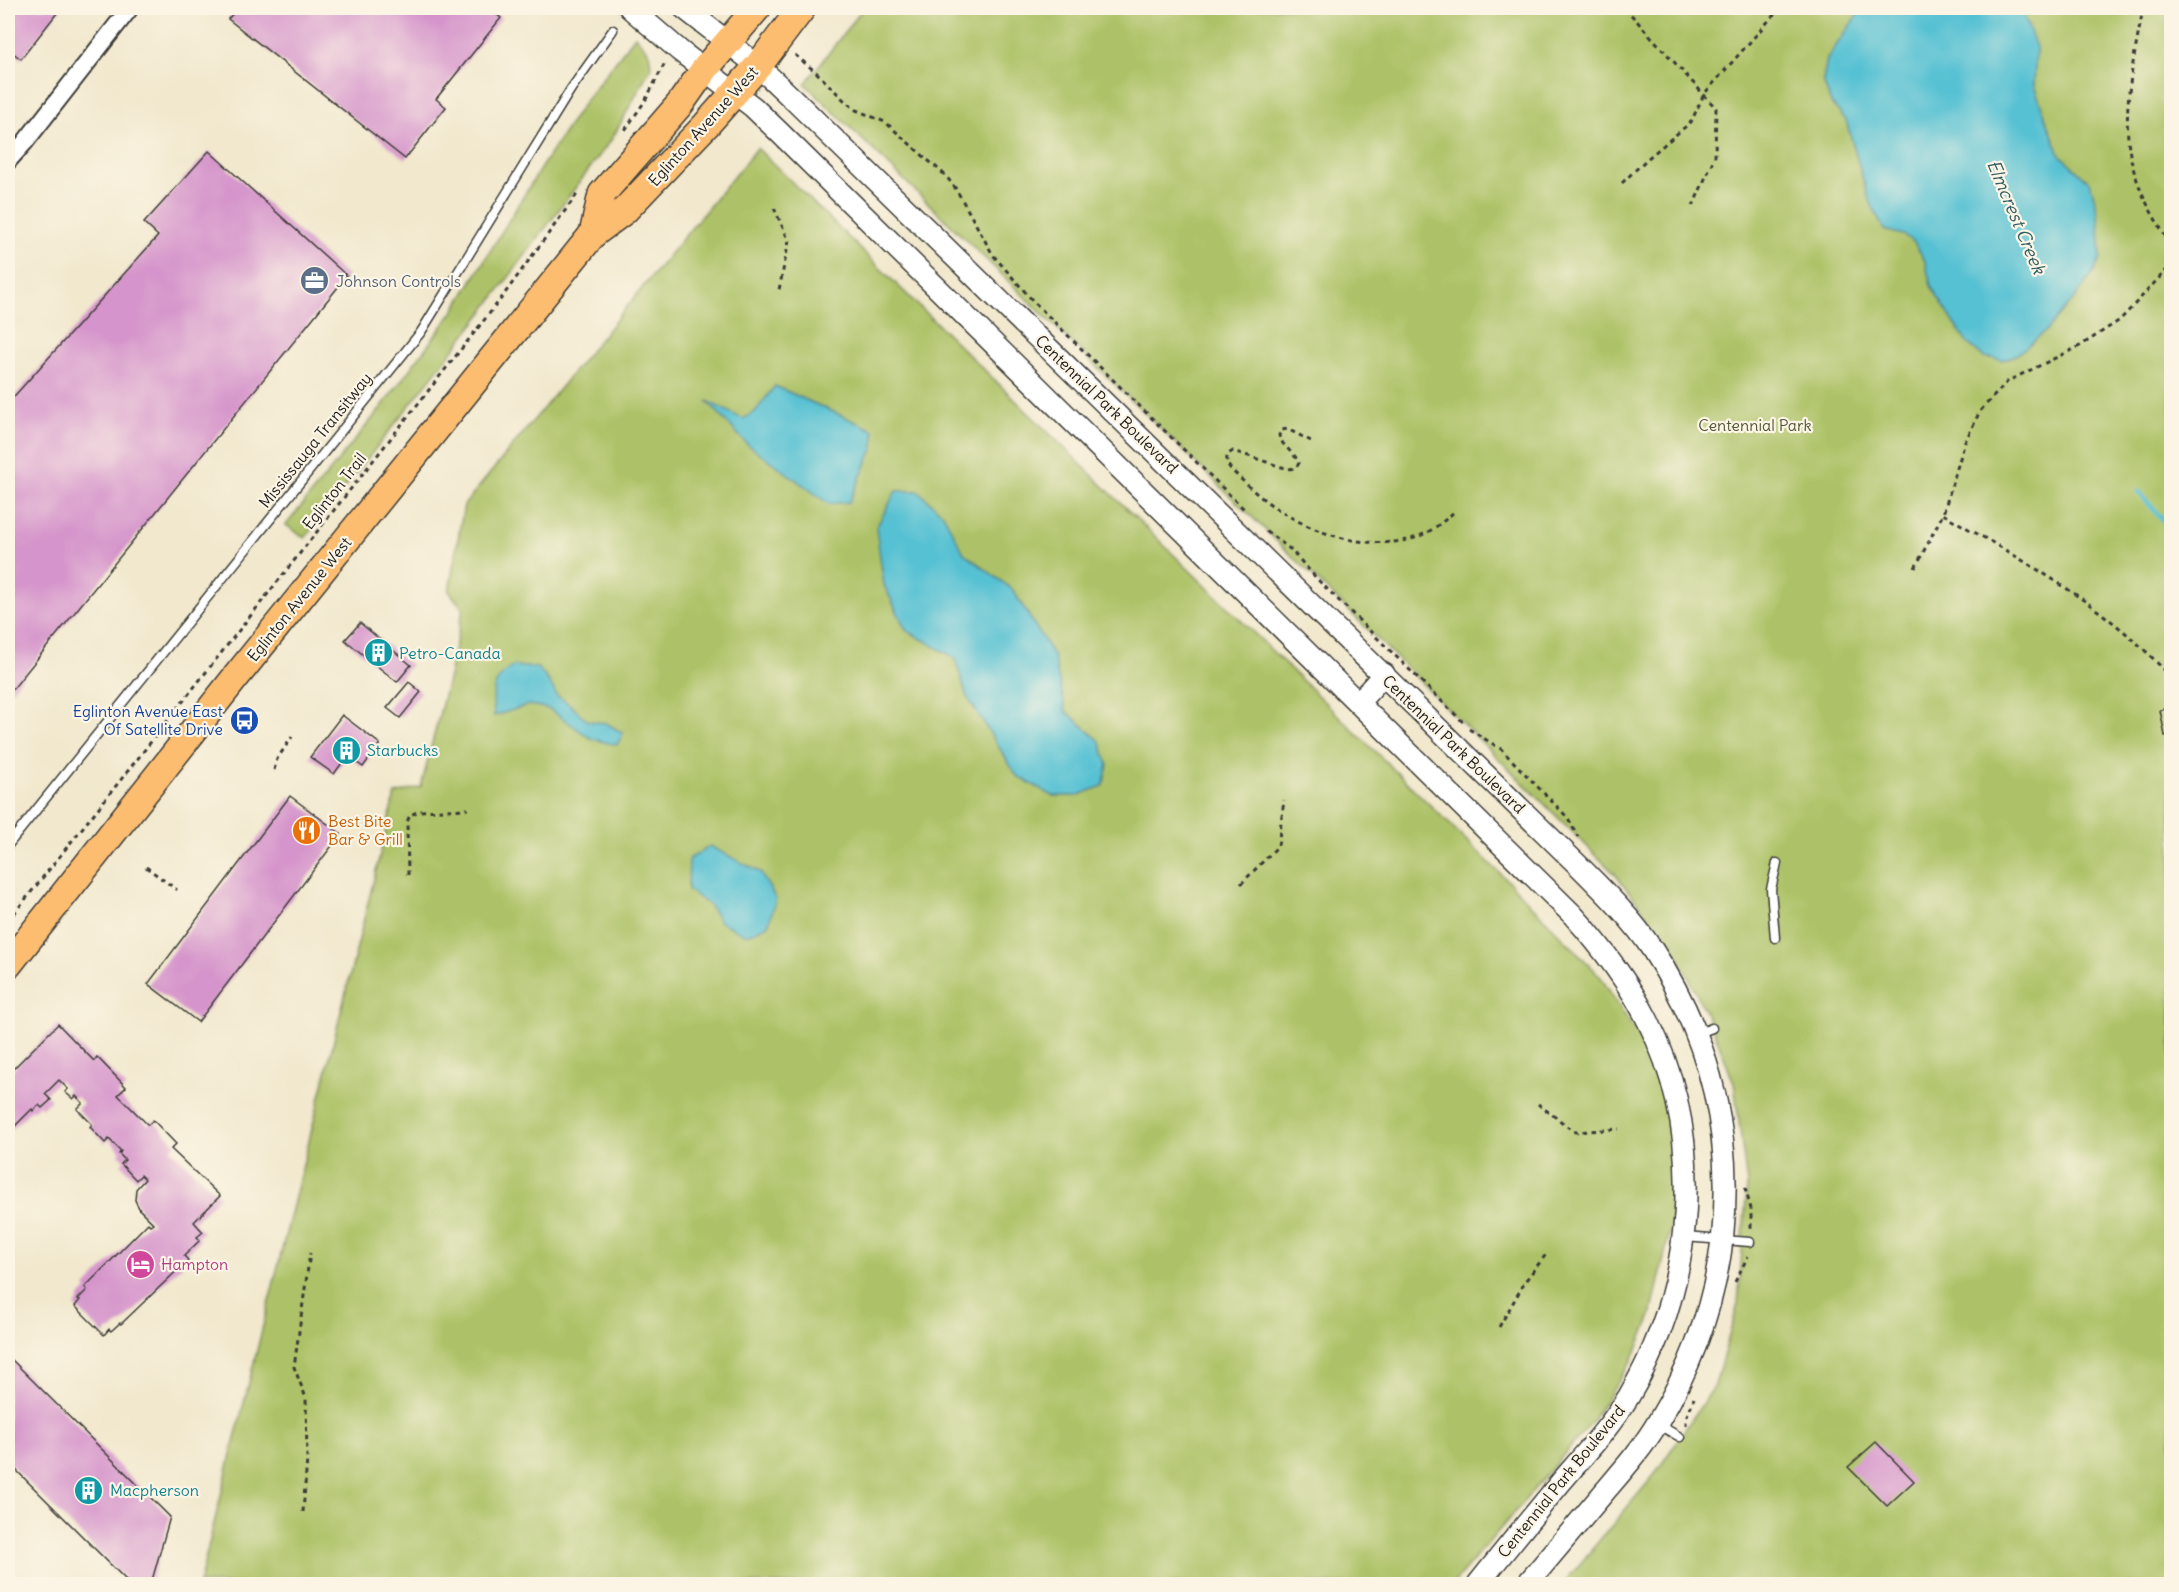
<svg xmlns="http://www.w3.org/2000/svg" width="2179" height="1592" viewBox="0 0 2179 1592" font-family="Delius,sans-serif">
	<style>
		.green { fill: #adc267; stroke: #646f42; stroke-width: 1.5 }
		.water { fill: #57c1d3; stroke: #3a6e78; stroke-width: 1.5 }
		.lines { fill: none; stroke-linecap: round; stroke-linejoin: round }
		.stream { stroke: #57c1d3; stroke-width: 5 }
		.building { fill: #d594cb }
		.service-casing { stroke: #3c3b37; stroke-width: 11 }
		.minor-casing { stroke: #3c3b37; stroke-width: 20 }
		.tertiary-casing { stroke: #3c3b37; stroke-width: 24 }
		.primary-casing { stroke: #3c3b37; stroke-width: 30 }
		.path { stroke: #3c3b37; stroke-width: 3; stroke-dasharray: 4.5 4.5; stroke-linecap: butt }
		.service { stroke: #fff; stroke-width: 8 }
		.minor { stroke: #fff; stroke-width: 16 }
		.tertiary { stroke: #fff; stroke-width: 21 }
		.primary { stroke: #fcbd6f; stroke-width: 27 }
		.labels { text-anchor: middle; stroke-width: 4.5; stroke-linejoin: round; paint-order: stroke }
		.street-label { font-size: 16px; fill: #1c1c1c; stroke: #fcf5e5 }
		.service-label { font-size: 16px; fill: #4e5e75; stroke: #fcf5e5; text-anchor: start }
		.park-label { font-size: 16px; fill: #4f5636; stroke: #fcf5e5 }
		.culture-label { font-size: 16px; fill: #0d838f; stroke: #fcf5e5; text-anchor: start }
		.transit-label { font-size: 16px; fill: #164399; stroke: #fcf5e5; text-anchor: end }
		.food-label { font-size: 16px; fill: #c56008; stroke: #fcf5e5; text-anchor: start }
		.hotel-label { font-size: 16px; fill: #b23c85; stroke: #fcf5e5; text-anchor: start }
		.water-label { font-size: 18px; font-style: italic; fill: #345e65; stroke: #fcf5e5 }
	</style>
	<rect width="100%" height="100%" fill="#fcf5e5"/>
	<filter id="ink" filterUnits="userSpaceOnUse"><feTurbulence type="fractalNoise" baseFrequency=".0167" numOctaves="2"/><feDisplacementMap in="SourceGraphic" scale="12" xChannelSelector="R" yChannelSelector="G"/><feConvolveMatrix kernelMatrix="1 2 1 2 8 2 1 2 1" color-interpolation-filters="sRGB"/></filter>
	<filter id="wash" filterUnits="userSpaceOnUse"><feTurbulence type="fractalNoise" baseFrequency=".008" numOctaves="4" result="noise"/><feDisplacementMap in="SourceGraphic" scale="24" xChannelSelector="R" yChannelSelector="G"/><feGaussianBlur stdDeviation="1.35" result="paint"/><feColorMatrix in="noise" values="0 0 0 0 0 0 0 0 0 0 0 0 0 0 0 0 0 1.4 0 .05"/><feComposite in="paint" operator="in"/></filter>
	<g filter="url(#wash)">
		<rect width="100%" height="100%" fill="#f1e8cd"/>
		<g class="green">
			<path d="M863,8h1308v1576h-608l92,-110 60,-89 23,-81 9,-119 -13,-102 -22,-57 -36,-74 -61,-78 -265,-262 -545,-528z"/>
			<path d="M635,36l14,16 2,15 -38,70 -130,175 -178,226 -19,-13 94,-116 73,-97 89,-146 43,-65z"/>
			<path d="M757,148l755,737 88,91 42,66 23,58 13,78 -10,62 -17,76 -19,45 -41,62 -138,161h-1254l196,-790 26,-7 29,-115 13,-63 -14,-18 15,-86z"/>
		</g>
		<g class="water">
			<path d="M1862,8h159l15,39 -2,39 26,69 30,27 8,30 3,47 -17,28 -37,43 -31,25 -13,5 -19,-3 -17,-14 -36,-57 -6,-25 -11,-19 -11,-7 -19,-5 -16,-33 -22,-77 -15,-17 -8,-22 4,-22z"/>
			<path d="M775,386l99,44v17l-25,55 -20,2 -82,-60 -40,-43 36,18 12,-7z"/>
			<path d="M896,491h22l25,23 21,39 49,37 40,65 13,56 34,30 8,24 -5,21 -27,10h-23l-36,-20 -50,-79 -12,-39 -49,-28 -22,-45 -8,-57z"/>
			<path d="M513,666l25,2 12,15 7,13 11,7 20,18 18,2 17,10 -6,12 -25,-6 -43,-30 -20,-4 -35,11c-2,-25 -3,-35 19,-50z"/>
			<path d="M710,846l50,26 16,27 -8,26 -21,10 -27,-13 -10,-16 -22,-16 1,-31z"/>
		</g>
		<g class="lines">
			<path class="stream" d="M2139,492l33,39"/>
		</g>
		<g id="blocks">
			<g class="building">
				<path d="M8,8h53l-40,51 -13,-10z"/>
				<path d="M238,8h250l13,10 -65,81 10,8 -41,52 -177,-140z"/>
				<path d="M209,151l138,125 -339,419v-292l150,-167 -14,-13z"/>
				<path d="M360,623l51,42 -14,17 -52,-42z"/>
				<path d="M409,682l12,10 -21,26 -13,-10z"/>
				<path d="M2172,708v27l-7,1 -5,-26z"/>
				<path d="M342,715l38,29 -17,23 -16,-11 -13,18 -24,-17z"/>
				<path d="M290,796l51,38 -143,188 -50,-38z"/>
				<path d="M58,1024l36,37 3,-4 29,30 -8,8 30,30 5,-5 23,24 -5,5 49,47 -26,26 9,10 -6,5 3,3 -16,16 4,4 -67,64 -1,-1 -9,8 -2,-2 -5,6 -29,-29 5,-6 -2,-1 9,-9 -2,-3 63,-64 2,2 3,-2 -13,-13 -5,-10 1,-11 9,-10 -4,-4 -5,5 -15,-16 4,-4 -6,-6 2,-3 -12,-12 -4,4 -15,-16 2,-3 -15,-15 6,-6 -7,-7 -3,3 -8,-7 3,-3 -9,-9 -14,14 6,6 -9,8 -3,-3 -6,6 -1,-2 -21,21 -3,-4v-52z"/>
				<path d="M8,1356l162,161 -19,67h-21l-122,-122z"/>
				<path d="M1876,1442l38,39 -27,25 -39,-39z"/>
			</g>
		</g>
	</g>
	<g filter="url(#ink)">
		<use href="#blocks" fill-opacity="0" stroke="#3c3b37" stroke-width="1.5"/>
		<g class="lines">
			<defs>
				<g id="service">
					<path d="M8,845l413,-513 150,-243 42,-59"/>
					<path d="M1775,938l-4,-49 6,-26"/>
					<path d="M1696,1034l16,-6"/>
					<path d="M1684,1237l66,5"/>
					<path d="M1657,1424l23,13"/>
				</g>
				<path id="minor" d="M8,161l17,-19 105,-134"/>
				<g id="tertiary">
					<path d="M630,8l50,43 73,56 26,25 793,782c30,33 56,67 76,107 59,118 47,263 -19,375 -19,31 -45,59 -68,86 -28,34 -56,68 -83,102"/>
					<path d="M684,8l74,58 36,34 786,767c26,26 52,52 72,82 97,148 96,323 6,473 -14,24 -34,47 -52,68 -27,32 -53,63 -79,94"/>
					<path d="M1358,703l26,-29"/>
				</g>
				<g id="primary">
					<path d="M593,234l9,-40 78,-90 24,-34 53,-62"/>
					<path d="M8,965l227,-287 358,-444 31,-23 82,-86 52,-59 44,-58"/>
				</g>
			</defs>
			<use href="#service" class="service-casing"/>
			<use href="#minor" class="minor-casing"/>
			<use href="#tertiary" class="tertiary-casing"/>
			<use href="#primary" class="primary-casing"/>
			<g class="path">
				<path d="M1625,8l91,100 -1,48 -22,50"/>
				<path d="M2143,8c-9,53 -26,116 -7,169 8,25 22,47 36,70"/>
				<path d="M795,55l21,17 28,28 12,10 29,12 61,54 10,13 37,66 40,46 211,208"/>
				<path d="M625,130l20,-29 20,-38"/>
				<path d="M1622,183l25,-24 44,-37 13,-28 76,-86"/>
				<path d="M774,208l15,33 -10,49"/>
				<path d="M1311,441l-24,-12 -5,1 -3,5c2,11 15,17 20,28l-3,5 -8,1 -55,-18 -5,3c-5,11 6,18 14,26 39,40 102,70 159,61 23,-3 39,-16 55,-31"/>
				<path d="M1943,514c81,47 167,93 229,165"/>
				<path d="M1266,531l24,18 30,33 145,142"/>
				<path d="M1915,568l28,-54 22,-72 15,-31 28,-30 72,-35 40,-26 52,-56"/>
				<path d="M1469,729l32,20 67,69 10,19"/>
				<path d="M274,770l3,-11 15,-22"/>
				<path d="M146,867l31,23"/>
				<path d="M408,875l-1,-53 3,-7 10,-4 48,-2"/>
				<path d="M1241,884l37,-38 6,-46"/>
				<path d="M8,921l127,-159 365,-462 78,-107"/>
				<path d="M1538,1104l37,28 44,-3"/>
				<path d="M1745,1188l6,21v19"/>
				<path d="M1735,1282l13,-26"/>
				<path d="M1499,1327l27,-47 22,-28"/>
				<path d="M1686,1426v-8l8,-20"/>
				<path d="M303,1512l4,-53 -1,-61 -12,-31 16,-114"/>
			</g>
			<use href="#service" class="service"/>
			<use href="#minor" class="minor"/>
			<use href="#tertiary" class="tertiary"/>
			<use href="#primary" class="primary"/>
		</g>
	</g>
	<defs>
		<symbol id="office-disc" viewBox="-11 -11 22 22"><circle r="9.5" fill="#5c6f8a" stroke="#fcf5e5"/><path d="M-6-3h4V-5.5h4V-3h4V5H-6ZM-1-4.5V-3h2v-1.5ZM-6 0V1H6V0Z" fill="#fff"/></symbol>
		<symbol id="building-disc" viewBox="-11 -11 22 22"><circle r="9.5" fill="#0f9aa8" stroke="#fcf5e5"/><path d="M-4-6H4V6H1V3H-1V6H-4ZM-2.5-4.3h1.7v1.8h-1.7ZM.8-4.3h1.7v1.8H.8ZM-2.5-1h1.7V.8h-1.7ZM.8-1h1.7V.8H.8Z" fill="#fff"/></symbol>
		<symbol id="bus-disc" viewBox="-11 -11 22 22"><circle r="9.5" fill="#1a4fb4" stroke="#fcf5e5"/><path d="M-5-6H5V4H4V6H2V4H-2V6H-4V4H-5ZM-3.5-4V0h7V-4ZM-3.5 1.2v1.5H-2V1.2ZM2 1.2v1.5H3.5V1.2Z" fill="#fff"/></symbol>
		<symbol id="restaurant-disc" viewBox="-11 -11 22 22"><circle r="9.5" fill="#e8710a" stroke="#fcf5e5"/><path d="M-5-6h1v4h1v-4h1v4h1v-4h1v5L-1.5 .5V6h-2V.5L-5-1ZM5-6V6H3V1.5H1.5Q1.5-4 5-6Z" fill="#fff"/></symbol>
		<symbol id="hotel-disc" viewBox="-11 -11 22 22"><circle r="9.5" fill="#d1479c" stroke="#fcf5e5"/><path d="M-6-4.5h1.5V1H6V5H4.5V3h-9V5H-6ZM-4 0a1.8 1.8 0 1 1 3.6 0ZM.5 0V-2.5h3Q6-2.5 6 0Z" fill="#fff"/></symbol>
	</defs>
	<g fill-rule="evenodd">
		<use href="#office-disc" x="298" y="264" width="33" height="33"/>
		<use href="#building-disc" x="362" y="636" width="33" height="33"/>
		<use href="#bus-disc" x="228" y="704" width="33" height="33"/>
		<use href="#building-disc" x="330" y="734" width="33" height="33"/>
		<use href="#restaurant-disc" x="290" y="814" width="33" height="33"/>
		<use href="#hotel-disc" x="124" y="1248" width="33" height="33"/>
		<use href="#building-disc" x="72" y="1474" width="33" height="33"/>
	</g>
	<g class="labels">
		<g class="street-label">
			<text transform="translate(703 126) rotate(-48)" y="6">Eglinton Avenue West</text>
			<text transform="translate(1107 404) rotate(44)" y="6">Centennial Park Boulevard</text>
			<text transform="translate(315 440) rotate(-51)" y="6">Mississauga Transitway</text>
			<text transform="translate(334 491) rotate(-52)" y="6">Eglinton Trail</text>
			<text transform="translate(299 599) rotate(-51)" y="6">Eglinton Avenue West</text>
			<text transform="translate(1454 744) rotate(44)" y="6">Centennial Park Boulevard</text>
			<text transform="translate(1561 1481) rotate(-51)" y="6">Centennial Park Boulevard</text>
		</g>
		<g class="service-label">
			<text x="336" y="287">Johnson Controls</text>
		</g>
		<g class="park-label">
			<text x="1755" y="431">Centennial Park</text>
		</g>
		<g class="culture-label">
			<text x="399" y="659">Petro-Canada</text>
			<text x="367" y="756">Starbucks</text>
			<text x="110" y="1496">Macpherson</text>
		</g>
		<g class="transit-label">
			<text x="223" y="717">Eglinton Avenue East<tspan x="223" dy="18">Of Satellite Drive</tspan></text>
		</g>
		<g class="food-label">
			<text x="328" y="827">Best Bite<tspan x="328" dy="18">Bar &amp; Grill</tspan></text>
		</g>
		<g class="hotel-label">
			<text x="161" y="1270">Hampton</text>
		</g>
		<g class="water-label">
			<text transform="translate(2016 217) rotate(67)" y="6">Elmcrest Creek</text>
		</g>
	</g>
	<rect width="2179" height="1592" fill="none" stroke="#fcf5e5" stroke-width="30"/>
</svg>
